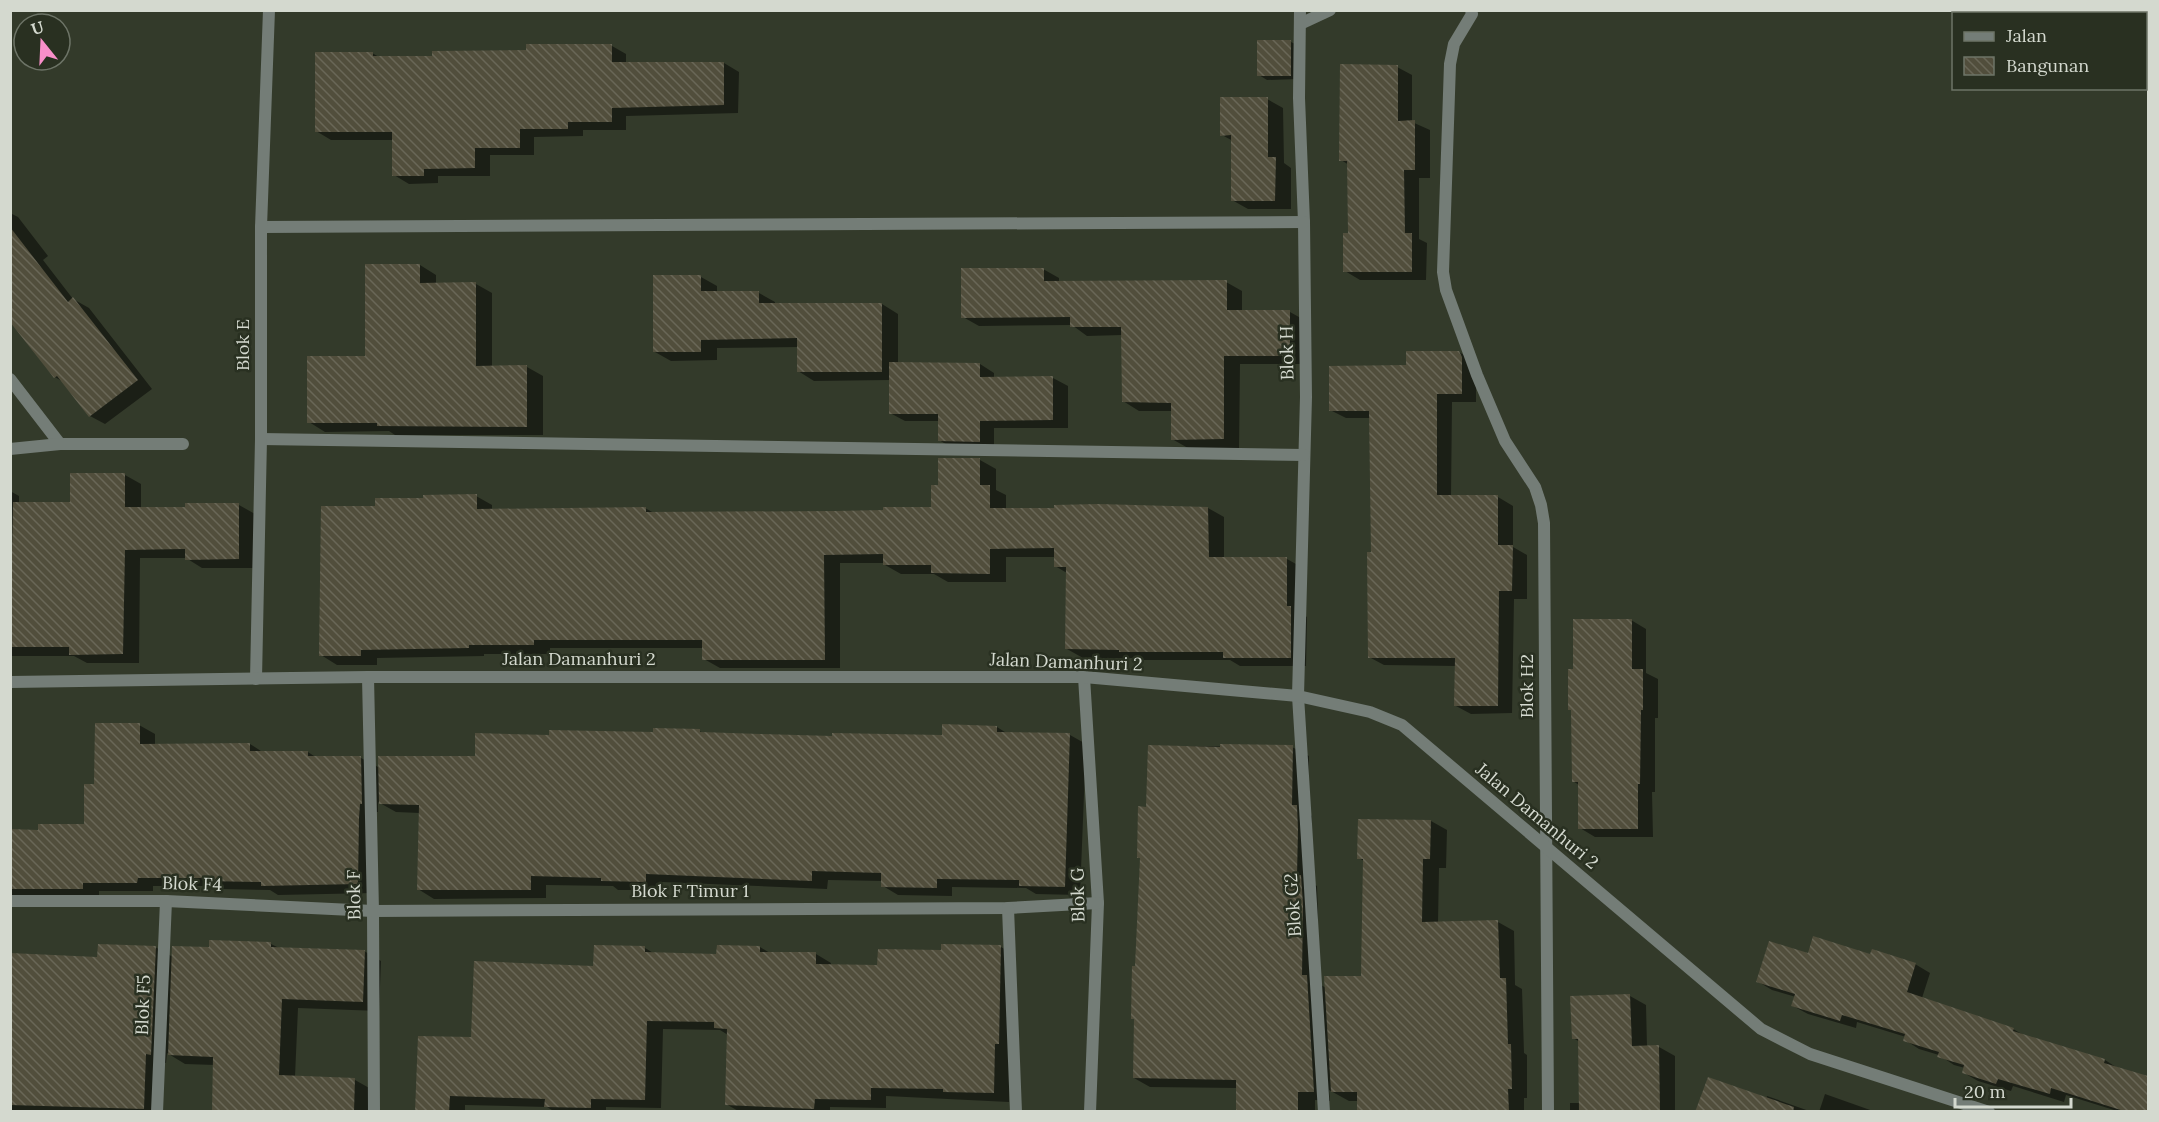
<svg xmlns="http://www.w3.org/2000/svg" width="2159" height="1122" viewBox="0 0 2159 1122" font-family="Lora,serif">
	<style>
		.shadow { fill: #0007 }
		.building { fill: url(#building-back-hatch) }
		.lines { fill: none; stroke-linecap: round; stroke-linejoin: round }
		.minor { stroke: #747d77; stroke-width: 12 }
		.labels { text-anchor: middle; stroke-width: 5; stroke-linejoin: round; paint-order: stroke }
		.street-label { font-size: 18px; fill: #d4d9cf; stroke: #293021 }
	</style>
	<defs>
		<pattern id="building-back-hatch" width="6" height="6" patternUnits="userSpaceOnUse" patternTransform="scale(1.5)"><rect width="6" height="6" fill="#514e3c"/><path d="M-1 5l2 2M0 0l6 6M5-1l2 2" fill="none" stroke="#696757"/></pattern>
	</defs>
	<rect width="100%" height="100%" fill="#333a2a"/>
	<g class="shadow">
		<path d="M1259,42h32l8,4 -1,33 -31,1 -8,-5z"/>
		<path d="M612,46l14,8v10l98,-1 15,9 -1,41 -112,3v14h-43v6l-49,1v18h-44v21h-52v7l-29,1 -15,-9 -1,-35h-62l-15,-9 56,-78 7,4h55z"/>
		<path d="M1397,67l15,8v47l18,8v48h-11v61l8,4 -1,37h-66l-15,-9 4,-36v-70l-8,-5z"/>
		<path d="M1267,99l16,9 1,55 7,5v41h-43l-16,-9 1,-59 -11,-6z"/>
		<path d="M10,213l8,4 30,39 -5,4 30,39 16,9 63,81 -47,35 -15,-8 -27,-34 -8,-5 -45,-58z"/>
		<path d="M420,265l16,10v9h40l16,9v74h35l16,9v59h-148l-6,-4 -64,1 -16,-10 58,-64z"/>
		<path d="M1043,269l16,9v5l167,-1 16,9v21h48l16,9v43h-66l-1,84h-51l-16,-9v-28h-33l-16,-10 -1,-66 -35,1 -15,-11 -93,1 -16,-9z"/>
		<path d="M701,277l16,9v7h42l16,9v3l107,-1 16,10v50h82l14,9v6l59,-1 15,8v42h-74v21h-40l-15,-9v-19h-34l-15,-8v-33l-76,1 -16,-10v-24l-81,1v12l-46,1 -16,-9z"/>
		<path d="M1459,352l15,9 2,6v35h-24l-1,95h47l15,9v41l14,8v44h-13l-2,114 -41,1 -15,-8v-40l-72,-1 -15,-8 4,-103 -2,-136h-25l-16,-8 77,-44z"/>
		<path d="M980,460l16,9v21l10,5v14l202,-1 16,9v42h63l16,9 -1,46 5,3 -1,49h-66l-10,-6h-93l-4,-2h-50l-16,-9v-76l-12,-7v-9h-49v25h-58l-14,-8h-33l-16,-9v-2h-45v105h-120l-16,-9v-11h-154v6h-66v2l-107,2v7h-40l-16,-10 55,-147 49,-9 51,-3 16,9v5l153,-2 9,5 180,-1 98,-3 7,-23z"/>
		<path d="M125,475l16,9v25h45l53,-4 16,9v54h-53l-16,-10h-46l-1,105h-52l-13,-7h-64v-165l9,5v7h53z"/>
		<path d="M1631,620l15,9v44l12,6v39h-3v74h-3l1,45h-58l-15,-9 -1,-43 -6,-4v-70l-4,-2 6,-38z"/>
		<path d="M139,725l16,9v12l95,-2 14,9 44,-1 9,6h44l19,10 96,-11 75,-20 148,-6 5,2 56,3h183l54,-9 11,7 62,1 16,9 -6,151 -44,-1 -10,-6 -74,-1v9l-54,-1 -15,-9v-5l-55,-1 -1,9 -165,-7 -1,8h-43l-5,-4 -67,-1v13l-112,1 -16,-10 2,-76 -24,-1 -18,-10v10h-2l-2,81 -96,2 -8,-5 -48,-1 -6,-3h-63v5h-54v6l-89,1v-67h30l45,-6 11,-40z"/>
		<path d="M1150,746l142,1 17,9 -1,57 4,3v67l5,3 1,28v69l8,5 36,-10 2,-117 -5,-3 72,-37 16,9 -1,38h-7l-1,55 60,-1 16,9 1,54 7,4 2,64 3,2v43h-3v14h-166v-11h-9l-20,-11 1,11 -15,-1v12h-78l1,-24 -88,-1 -16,-9 2,-58 -4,-2 16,-210z"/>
		<path d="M271,944l8,4 85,3 17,10 -2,50 -81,-3 -3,69 60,3 16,9 -1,23h-157l2,-47 -30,-1 -18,-11 -1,10 -4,-1 -2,50h-150v-157l89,3 56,-11 18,10 37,-8z"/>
		<path d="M760,947l10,6 46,1 15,9v3l48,1 64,-15 58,-5 15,9 -1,96h-5l-1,50 -123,-6v12l-56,-1v5h-90l-14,-8 2,-69 -8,-5 -57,-1 -2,79 -55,-1v5h-51l-8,-5 -82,-2v7h-49l57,-73 122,-72 50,-19 10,6 63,2z"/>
		<path d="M1809,955l62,1 44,8 15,9 -8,25 91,31 14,8 78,23 14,9 29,9v34h-35l1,-2 -48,-15 -2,7 -51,-16 -2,5 -33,-10 -14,-8 1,-5 -11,-3 -15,-10 -20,-6 -14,-9 1,-3 -49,-15 -1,6 -48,-14 -15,-8 3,-9 -24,-7 -15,-9z"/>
		<path d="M1630,996l16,9 1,42h12l16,9v56h-105v-9h11l-1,-61 -7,-4z"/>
		<path d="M1825,1094l48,17 2,1h-56z"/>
		<path d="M1767,1096l45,16h-115l69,-13z"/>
	</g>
	<g class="building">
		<rect x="1257" y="40" width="34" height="36"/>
		<path d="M526,44h86v18h112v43l-112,3v14h-44v7h-48v19h-45v20l-51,1v7h-32v-44h-77v-80h58v4h59v-5l94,-1z"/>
		<path d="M1340,64l58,1v56l17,-1v50h-11l1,63h7v39h-69v-39h5l-1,-72h-8z"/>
		<path d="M1220,97h48v60h8l-1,44h-44v-66l-11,1z"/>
		<path d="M10,227l58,75 5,-5 65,83 -49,37 -32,-41 -3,2 -44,-56z"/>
		<path d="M365,264h55v19l56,-1v84l51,-1v62l-150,-1v-3h-70v-67h58z"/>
		<path d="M961,268h83v13l183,-1v30h63v46h-66v83l-53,1v-37l-49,-1 -1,-75h-51v-10l-109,1z"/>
		<path d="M653,275h48v16h58v12h123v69h-85v-34l-96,2v12h-48z"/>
		<path d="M1406,351h53l3,6v37h-25v101h61v50h15l-1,46h-13l-1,115h-44l1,-48h-87l-1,-106h4l-2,-141h-40v-45l77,-1z"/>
		<path d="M889,362l91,1v14l73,-1v44l-73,1v21l-42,-1v-27h-49z"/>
		<path d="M938,458h42v27h10v23h64v-3l44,-1 110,3 1,50h78v49h4v52h-68v-6h-104v-2l-54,-1 1,-82h-12v-19l-64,1v25l-59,-1v-8h-48v-11l-59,1 1,105h-123v-20h-168v5h-65v3l-108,2v6h-42l2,-150h54v-8h48v-3l54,-1v15l169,-2v5l188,-1 49,-1v-3h48v-22h7z"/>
		<path d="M70,473h55v34h60v-4h54v56l-54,1v-11l-60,1 -2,104 -54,1v-8h-59l3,-145h57z"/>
		<path d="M1573,619h59v50h11v41h-2l-1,74h-2v45h-60v-47h-6l-1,-72h-3v-41h5z"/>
		<path d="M95,723h45v21l110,-1v8h58v5h53l1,48h-2l-1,14 -1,66 -97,2v-4l-57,-1v-3h-66l-1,5h-54v6h-73v-60l28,1v-6h46v-40h10z"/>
		<path d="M942,724l55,2v6l73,1 -5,154 -46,-1v-6l-82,-1v9l-56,-1v-14l-69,-2v10l-166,-7v8l-45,-1v-3l-70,-2v14h-114l2,-85 -40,-1 -1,-48h97v-23l74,2v-5l104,2v-4l47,1v3l60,2 72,2v-3l110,2z"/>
		<path d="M1220,744l73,1 -1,60h5l1,25 -1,45h4l2,29 -1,71h5l7,117h-16v20h-62v-32l-103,-2 1,-59h-3l1,-53h3l5,-108h-3l1,-52 8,1 2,-62 72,2z"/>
		<path d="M1358,819l73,1 -1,39h-7l-1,63 76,-2 2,58h6l2,66h3l1,45h-4l1,23h-152v-20h-26l-7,-116h37l2,-117h-6z"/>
		<path d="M1813,936l57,18 2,-5 44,14 -9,29 107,36 -1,3 92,28 -1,4 44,13v36h-21l-76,-24 -1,6 -52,-15 -2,5 -34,-11 2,-8 -27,-8 2,-5 -36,-11 2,-7 -63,-19 -2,6 -49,-15 4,-12 -39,-12 13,-41 39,12z"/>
		<path d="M209,940l62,2v5l94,3 -2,52 -81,-3 -3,76 76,3 -1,34h-142l1,-55 -45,-2 4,-109 37,1z"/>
		<path d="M98,944l58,2 -5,109 -5,-1 -2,55 -134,-4v-152l87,4z"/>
		<path d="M941,944l60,1 -2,99h-4l-1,49 -51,-1v-3l-72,-1v12l-56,-1 -1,10 -89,-4 2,-76 -13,-1v-6l-67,-1 -2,79 -54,-1v9l-47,-1 1,-8 -95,-3 -1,16h-34l3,-76 53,1 3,-76 119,5 1,-21 51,1v6l71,2 1,-9 43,1v6h56v12l61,1 1,-16 63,1z"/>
		<path d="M1630,994l2,52 27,-1 1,67h-81l-1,-73h-6l-2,-43z"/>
		<path d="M1708,1077l86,30 -1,5h-98z"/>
	</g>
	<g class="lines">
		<g class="minor">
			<path d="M1300,10l-1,88 5,124 2,175 -8,299 26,416"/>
			<path d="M1471,10l1,4 -18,30 -4,20 -7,208 3,18 31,85 28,66 30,46 6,18 3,18 4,589"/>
			<path d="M1300,24l30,-14"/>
			<path d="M261,227l1043,-5"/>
			<path d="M10,379l50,65"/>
			<path d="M261,439l1043,16"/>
			<path d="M10,449l50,-5h123"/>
			<path d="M368,677l5,234 1,201"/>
			<path d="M1084,677l14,226 -8,209"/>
			<path d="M256,679l5,-240v-212l8,-217"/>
			<path d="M10,682l358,-5h716l214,19 72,16 32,13 359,304 49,25 179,58"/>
			<path d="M10,901h156l207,10 635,-3 90,-5"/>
			<path d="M1008,908l8,204"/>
			<path d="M157,1112l9,-211"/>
		</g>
	</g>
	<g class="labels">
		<g class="street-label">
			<text transform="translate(243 345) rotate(-90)" y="6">Blok E</text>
			<text transform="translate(1287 353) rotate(-91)" y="6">Blok H</text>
			<text x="579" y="665">Jalan Damanhuri 2</text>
			<text transform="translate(1066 662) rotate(2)" y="6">Jalan Damanhuri 2</text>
			<text transform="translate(1527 686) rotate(-90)" y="6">Blok H2</text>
			<text transform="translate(1537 816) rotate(40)" y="6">Jalan Damanhuri 2</text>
			<text transform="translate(192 884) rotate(2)" y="6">Blok F4</text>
			<text x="690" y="897">Blok F Timur 1</text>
			<text transform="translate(354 895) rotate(-91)" y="6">Blok F</text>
			<text transform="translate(1078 895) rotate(-91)" y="6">Blok G</text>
			<text transform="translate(1293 905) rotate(-94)" y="6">Blok G2</text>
			<text transform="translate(143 1005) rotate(-88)" y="6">Blok F5</text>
		</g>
	</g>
	<rect width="2159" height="1122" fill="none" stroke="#d4d9cf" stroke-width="24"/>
	<rect x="1952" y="12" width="195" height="78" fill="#293021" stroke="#6d7467" stroke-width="1.5"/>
	<rect x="1964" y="32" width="30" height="9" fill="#747d77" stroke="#6d7467" stroke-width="1.5"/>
	<text x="2006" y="42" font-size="18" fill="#d4d9cf">Jalan</text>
	<rect x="1964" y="57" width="30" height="18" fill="url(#building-back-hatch)" stroke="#6d7467" stroke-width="1.5"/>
	<text x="2006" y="72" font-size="18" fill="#d4d9cf">Bangunan</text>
	<g transform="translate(42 42) rotate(342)"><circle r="28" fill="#293021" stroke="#6d7467" stroke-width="1.5"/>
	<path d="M0-4.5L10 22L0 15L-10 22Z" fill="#f98fca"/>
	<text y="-9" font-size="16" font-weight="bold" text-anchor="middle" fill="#d4d9cf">U</text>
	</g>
	<path d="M1955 1098v9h116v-9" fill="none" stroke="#d4d9cf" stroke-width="3"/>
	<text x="1964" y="1098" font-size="18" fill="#d4d9cf" stroke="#293021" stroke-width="4.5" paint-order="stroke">20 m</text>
</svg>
